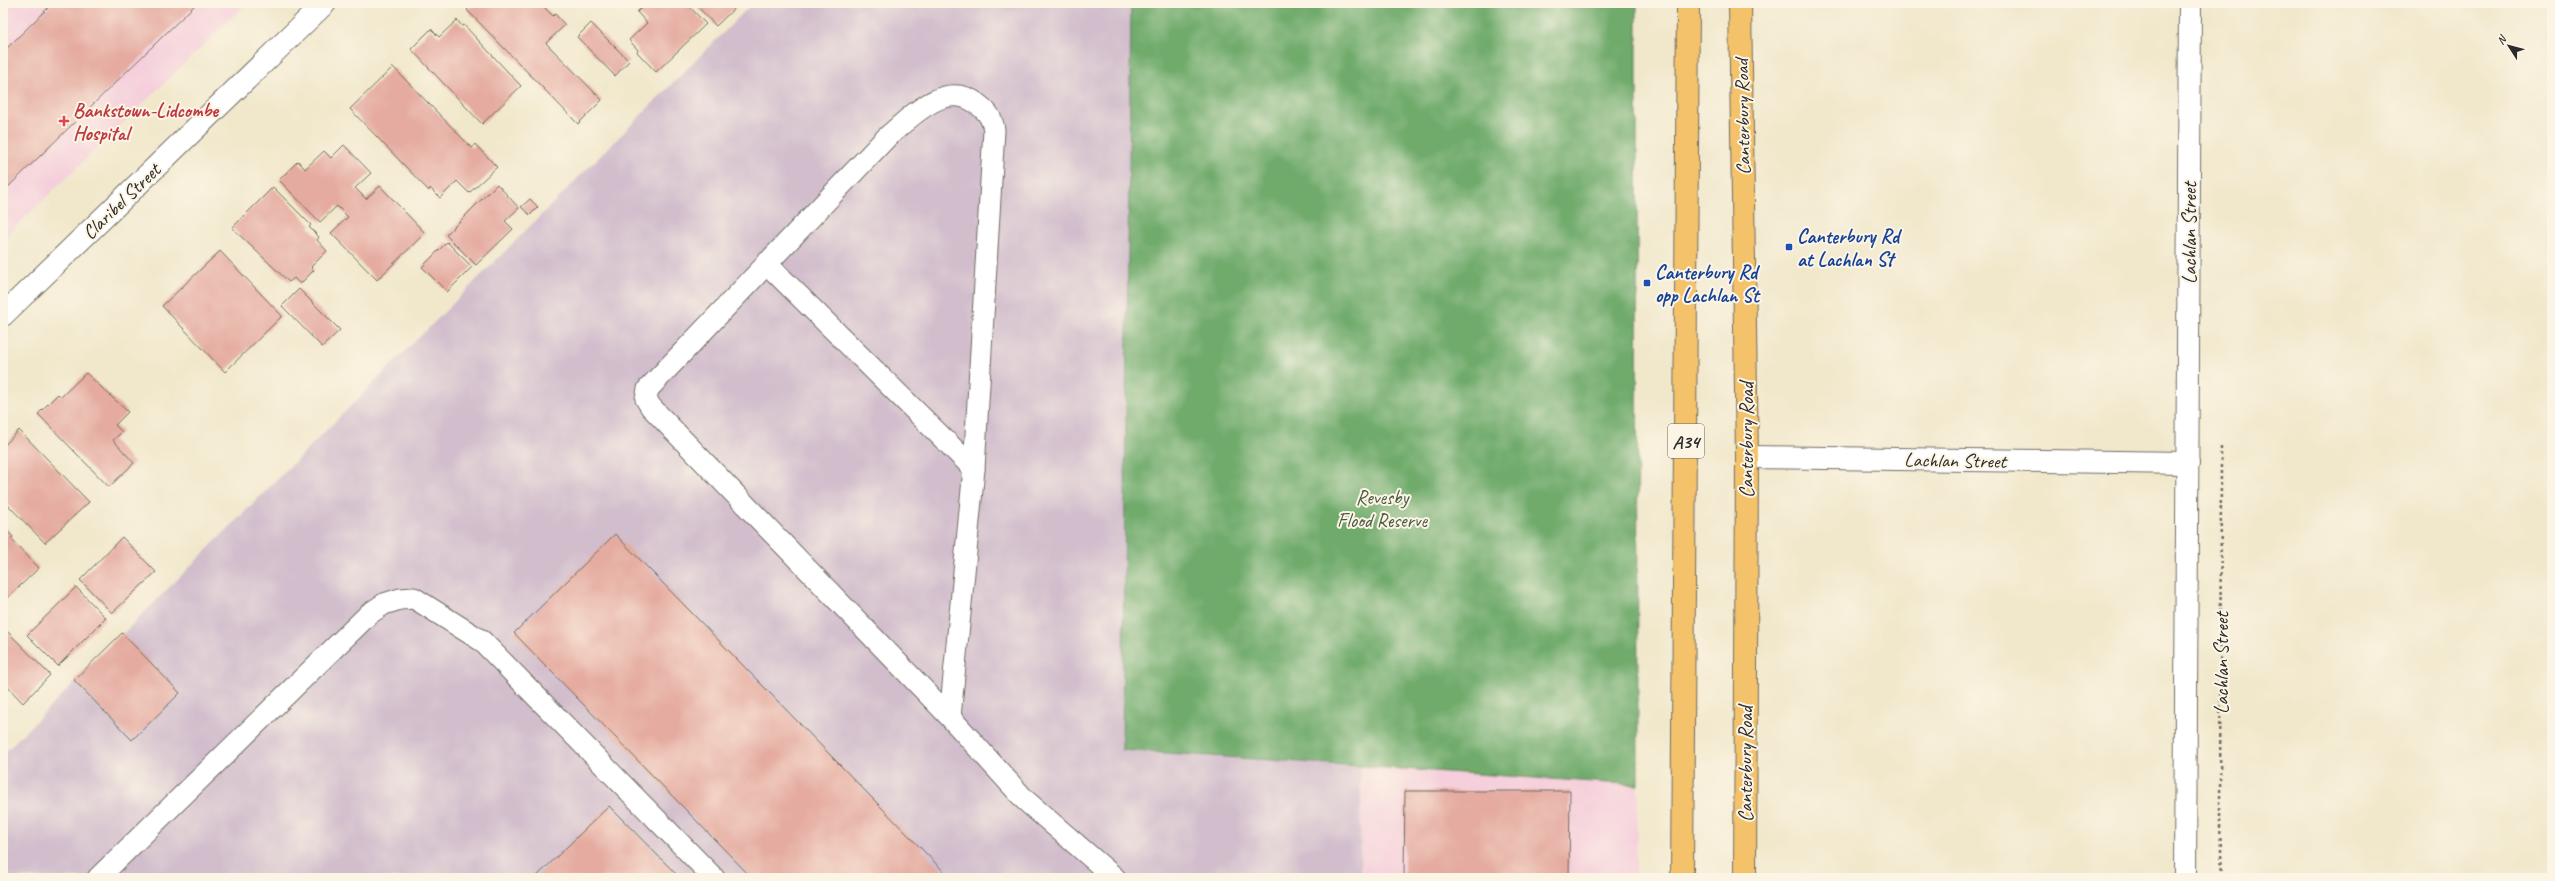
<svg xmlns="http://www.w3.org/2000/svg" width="2555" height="881" viewBox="0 0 2555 881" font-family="Caveat,sans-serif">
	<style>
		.built { fill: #f5cfdb }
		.industrial { fill: #d1bdcc }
		.forest { fill: #6fab6c; stroke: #4d6b4c }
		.building { fill: #e5aba0 }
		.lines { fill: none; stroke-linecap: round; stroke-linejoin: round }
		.lane-casing { stroke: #706d63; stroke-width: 23 }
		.street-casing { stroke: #706d63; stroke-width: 24 }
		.highway-casing { stroke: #706d63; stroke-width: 24 }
		.path { stroke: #706d63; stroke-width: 2.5; stroke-dasharray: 3 3; stroke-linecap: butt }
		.lane { stroke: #fff; stroke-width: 21 }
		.street { stroke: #fff; stroke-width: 22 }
		.highway { stroke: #f4c26a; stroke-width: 22 }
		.health-dot { fill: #e0444e; stroke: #fcf5e5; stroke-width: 1.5 }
		.transit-dot { fill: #1a4fb4; stroke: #fcf5e5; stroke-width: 1.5 }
		.labels { text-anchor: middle; stroke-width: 4; stroke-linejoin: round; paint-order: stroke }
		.shield { fill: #fcf5e5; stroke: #6a6863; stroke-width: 1 }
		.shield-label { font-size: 19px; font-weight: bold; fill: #2b2b2b }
		.health-label { font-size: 20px; font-weight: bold; fill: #be3a42; stroke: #fcf5e5; text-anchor: start }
		.street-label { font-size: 20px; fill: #2b2b2b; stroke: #fcf5e5 }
		.transit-label { font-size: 20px; font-weight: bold; fill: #164399; stroke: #fcf5e5; text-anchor: start }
		.park-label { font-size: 20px; fill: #485a43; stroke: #fcf5e5 }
	</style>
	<rect width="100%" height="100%" fill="#fcf5e5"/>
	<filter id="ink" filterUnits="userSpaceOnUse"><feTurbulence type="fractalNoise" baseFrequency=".025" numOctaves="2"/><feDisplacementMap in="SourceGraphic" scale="8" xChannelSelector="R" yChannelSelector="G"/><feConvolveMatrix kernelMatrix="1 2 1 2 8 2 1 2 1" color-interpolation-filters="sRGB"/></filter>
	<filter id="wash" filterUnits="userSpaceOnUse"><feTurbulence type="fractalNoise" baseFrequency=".012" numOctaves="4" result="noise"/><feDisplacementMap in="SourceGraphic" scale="16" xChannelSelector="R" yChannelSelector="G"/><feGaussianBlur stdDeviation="0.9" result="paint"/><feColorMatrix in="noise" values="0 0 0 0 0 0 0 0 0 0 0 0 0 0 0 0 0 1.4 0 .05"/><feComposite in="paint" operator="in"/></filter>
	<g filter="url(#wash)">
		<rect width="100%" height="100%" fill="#f1e8cc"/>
		<g class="built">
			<path d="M3,3h244l-244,236z"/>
			<path d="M1361,767l277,18 -2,93h-276z"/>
		</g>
		<path class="industrial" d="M753,3h378l-9,747 239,17 -1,111h-1357v-124z"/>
		<path class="forest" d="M1131,3h506l1,782 -516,-35z"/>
		<g id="blocks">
			<g class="building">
				<path d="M53,3h144l-194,189v-140z"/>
				<path d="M474,3h66l13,13 2,-2 10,11 -19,18 56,57 -24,24 -111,-114z"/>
				<path d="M647,3h39l20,21 -50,48 -19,-20 1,-2 -9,-10 18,-17 -10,-11z"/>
				<path d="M694,3h46l-24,23z"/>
				<path d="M457,20l5,6 2,-1 57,61 -39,38 -71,-75 20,-20 8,8z"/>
				<path d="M591,23l38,38 -14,15 -38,-39z"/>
				<path d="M393,67l79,81 3,-4 22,23 -28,26 -12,-12 -17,17 -10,-10 -1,3 -79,-82z"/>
				<path d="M344,145l27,28 -16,15 11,11 14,-13 45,47 -48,47 -46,-47 17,-16 -11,-11 -17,16 -41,-42 19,-19 7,8 19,-18 7,7z"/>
				<path d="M497,184l22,24 -14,13 8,8 -37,36 -30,-30z"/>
				<path d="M273,187l38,38 -2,2 10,10 -2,3 10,11 -16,16 3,3 -14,14 -6,-6 -5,4 -57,-54z"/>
				<path d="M530,199l8,8 -8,8 -9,-8z"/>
				<path d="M447,242l25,25 -25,25 -25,-25z"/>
				<path d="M220,251l62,65 -57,56 -63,-66z"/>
				<path d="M299,289l41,41 -18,17 -40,-41z"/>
				<path d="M86,373l42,39 -13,13 7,7 -9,8 21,23 -25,24 -71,-73 20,-20 3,3z"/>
				<path d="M19,430l70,72 -44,41 -42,-43v-53z"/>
				<path d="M3,526l10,11 -2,2 28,29 -36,34z"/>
				<path d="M615,534l335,344h-198l-238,-245z"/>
				<path d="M122,537l34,35 -44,41 -32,-33z"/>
				<path d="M76,587l30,31 -48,48 -31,-31z"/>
				<path d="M3,627l47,48 -27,28 -20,-21z"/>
				<path d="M122,633l58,60 -48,47 -58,-60z"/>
				<path d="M1405,791h165l-1,87h-165z"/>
				<path d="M609,806l71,72h-145z"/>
			</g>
		</g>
	</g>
	<g filter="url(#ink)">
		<use href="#blocks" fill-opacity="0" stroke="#706d63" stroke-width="1"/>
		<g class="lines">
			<defs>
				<g id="lane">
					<path d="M766,263l208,206"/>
					<path d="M950,717l24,-248 20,-339c-2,-13 -7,-19 -18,-27 -32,-23 -65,14 -89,34l-239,252 -2,10 5,8 299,310 75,83 90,78"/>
					<path d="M98,878l271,-264 15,-10 16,-5 14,-1 68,43 232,237"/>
				</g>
				<g id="street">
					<path d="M3,315l322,-312"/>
					<path d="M1747,457l441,6"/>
					<path d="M2185,878l5,-875"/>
				</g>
				<g id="highway">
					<path d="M1740,3l7,454 -2,421"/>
					<path d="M1682,878l6,-875"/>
				</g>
			</defs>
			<use href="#lane" class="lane-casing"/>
			<use href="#street" class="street-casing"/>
			<use href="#highway" class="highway-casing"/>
			<path class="path" d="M2221,447l-1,378 2,53"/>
			<use href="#lane" class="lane"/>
			<use href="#street" class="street"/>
			<use href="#highway" class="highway"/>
		</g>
	</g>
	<path class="health-dot" d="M62 115h4v4h4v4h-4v4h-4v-4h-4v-4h4z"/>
	<g class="transit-dot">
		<rect x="1785" y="243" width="8" height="8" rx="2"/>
		<rect x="1643" y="279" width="8" height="8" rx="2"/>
	</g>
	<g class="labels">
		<rect class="shield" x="1668" y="424" width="36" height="34" rx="3"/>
		<g class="shield-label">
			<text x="1686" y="448">A34</text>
		</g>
		<g class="health-label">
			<text x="73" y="117">Bankstown-Lidcombe<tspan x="73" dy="23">Hospital</tspan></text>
		</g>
		<g class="street-label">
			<text transform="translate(1742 117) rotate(-91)" y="7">Canterbury Road</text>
			<text transform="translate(121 201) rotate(-44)" y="7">Claribel Street</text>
			<text transform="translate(2189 233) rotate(-90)" y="7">Lachlan Street</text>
			<text transform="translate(1746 440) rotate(-90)" y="7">Canterbury Road</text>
			<text transform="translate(1955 460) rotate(1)" y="7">Lachlan Street</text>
			<text transform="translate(2221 663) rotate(-90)" y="7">Lachlan Street</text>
			<text transform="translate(1745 764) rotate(-90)" y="7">Canterbury Road</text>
		</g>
		<g class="transit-label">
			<text x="1797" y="243">Canterbury Rd<tspan x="1797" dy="23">at Lachlan St</tspan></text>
			<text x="1655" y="279">Canterbury Rd<tspan x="1655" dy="23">opp Lachlan St</tspan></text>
		</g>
		<g class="park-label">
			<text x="1382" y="504">Revesby<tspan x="1382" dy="23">Flood Reserve</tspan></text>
		</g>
	</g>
	<rect width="2555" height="881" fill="none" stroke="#fcf5e5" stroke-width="16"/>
	<g transform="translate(2509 46) rotate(306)" stroke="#fcf5e5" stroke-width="3" paint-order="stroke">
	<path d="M0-3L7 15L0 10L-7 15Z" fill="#2b2b2b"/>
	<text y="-6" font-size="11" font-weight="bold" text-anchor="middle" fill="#2b2b2b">N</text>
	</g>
</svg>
